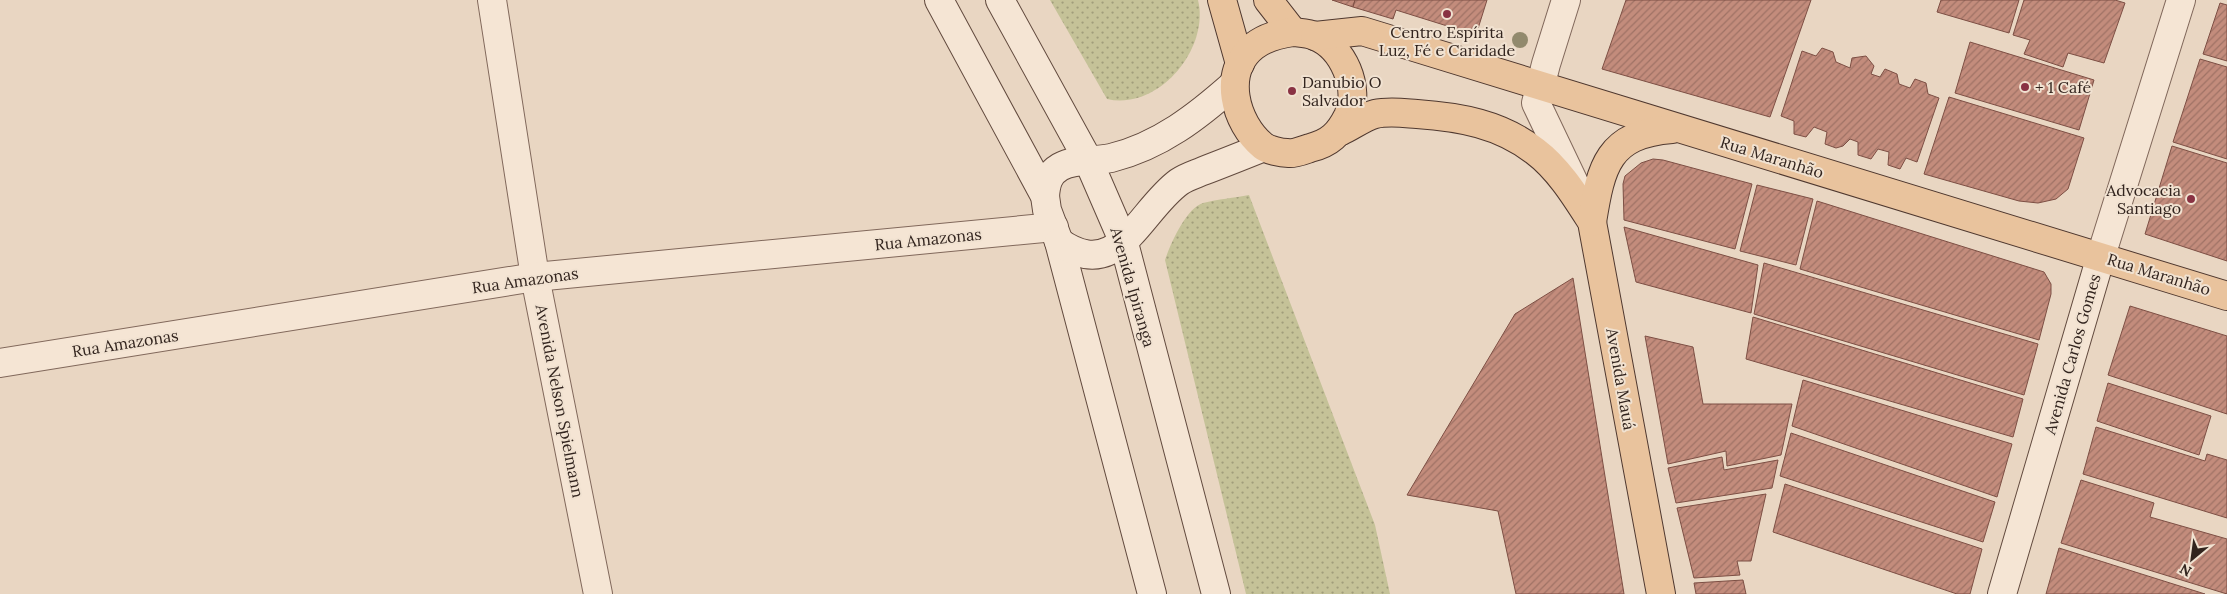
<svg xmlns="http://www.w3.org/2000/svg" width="2227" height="594" viewBox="0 0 2227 594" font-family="Lora,serif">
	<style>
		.grass { fill: url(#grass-dots) }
		.building { fill: url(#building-hatch); stroke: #7d4f44 }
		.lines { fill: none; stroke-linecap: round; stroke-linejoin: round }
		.minor-casing { stroke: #81685b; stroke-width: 30 }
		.tertiary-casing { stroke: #81685b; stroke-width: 30 }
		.secondary-casing { stroke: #624a3e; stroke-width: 30 }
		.primary-casing { stroke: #4f382f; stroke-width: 30 }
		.minor { stroke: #f5e5d4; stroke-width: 28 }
		.tertiary { stroke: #f5e5d4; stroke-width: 28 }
		.secondary { stroke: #f5e5d4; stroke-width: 28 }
		.primary { stroke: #e9c39d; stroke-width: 28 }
		.tree { fill: #928a6d }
		.poi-dot { fill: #893243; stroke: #f1e2d1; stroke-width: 2 }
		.labels { text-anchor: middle; stroke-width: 4; stroke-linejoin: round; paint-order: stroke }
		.poi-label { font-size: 16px; fill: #32241e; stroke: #f1e2d1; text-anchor: start }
		.street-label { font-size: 16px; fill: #32241e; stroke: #f1e2d1 }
	</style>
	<defs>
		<pattern id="grass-dots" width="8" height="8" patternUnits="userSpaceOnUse" patternTransform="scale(1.25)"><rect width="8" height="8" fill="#c5c298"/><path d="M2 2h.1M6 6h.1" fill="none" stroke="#a19d7b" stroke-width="1.8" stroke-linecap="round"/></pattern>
		<pattern id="building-hatch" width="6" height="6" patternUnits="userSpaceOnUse" patternTransform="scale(1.25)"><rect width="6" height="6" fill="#c38c7c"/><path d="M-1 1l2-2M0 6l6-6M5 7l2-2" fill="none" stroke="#9f7265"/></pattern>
	</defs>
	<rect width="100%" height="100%" fill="#e9d6c2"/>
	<g class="grass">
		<path d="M1050,0h148c12,49 -40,111 -91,99z"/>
		<path d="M1249,195l126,330 15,69h-144l-81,-334c5,-15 21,-52 38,-57 15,-4 31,-5 46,-8z"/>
	</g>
	<g class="building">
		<path d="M1332,0h23l-2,7z"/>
		<path d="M1355,0h132l-11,35 -80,-25 -3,9 -40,-12z"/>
		<path d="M1626,0h185l-41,117 -168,-48z"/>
		<path d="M1941,0h78l-10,33 -72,-21z"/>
		<path d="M2024,0h91l10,3 -21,60 -36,-10 -5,14 -39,-13 6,-14 -17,-5z"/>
		<path d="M2220,3l7,2v56l-24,-7z"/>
		<path d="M1970,42l124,38 -15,50 -124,-37z"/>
		<path d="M1822,48l11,4 3,10 14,6 2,-10 14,-2 8,10 -3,8 9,3 5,-8 12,5 2,10 11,4 5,-9 11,4 2,11 11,4 -22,64 -11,-4 -6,11 -12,-4 1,-13 -11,-3 -7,10 -13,-4v-13l-8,-3 -7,7 -7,2 -11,-4 2,-12 -13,-5 -8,10 -12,-3v-13l-13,-5 21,-65 14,5z"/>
		<path d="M2200,59l27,8v92l-54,-17z"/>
		<path d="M1949,97l135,41 -16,51 -12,10 -18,4 -19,-2 -95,-27z"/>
		<path d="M2172,146l55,17v98l-82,-27z"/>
		<path d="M1653,159l10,1 89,24 -17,65 -111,-29 -1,-36 2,-8 16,-13z"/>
		<path d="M1757,185l56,14 -17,66 -56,-14z"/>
		<path d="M1817,201l227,71 7,12v10l-12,46 -239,-71z"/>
		<path d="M1624,227l134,38 -7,48 -115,-31z"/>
		<path d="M1764,263l274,81 -14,51 -270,-81z"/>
		<path d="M1573,278l51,316h-108l-18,-83 -91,-16 108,-181z"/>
		<path d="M2130,306l97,30v78l-119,-39z"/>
		<path d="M1753,317l270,82 -10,38 -267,-78z"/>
		<path d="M1645,336l48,11 10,57h89l-11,51 -54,11 -1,-15 -58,13z"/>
		<path d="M1803,380l209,64 -15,53 -205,-71z"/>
		<path d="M2108,383l103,33 -12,39 -102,-34z"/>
		<path d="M2096,427l109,34 2,-7 20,6v58l-144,-44z"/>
		<path d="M1791,433l204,69 -12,40 -203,-66z"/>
		<path d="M1722,457l2,13 54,-10 -6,28 -96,15 -8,-35z"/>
		<path d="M2081,480l73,23 -4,14 77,22v55l-166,-51z"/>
		<path d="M1785,484l197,65 -12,45h-13l-184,-62z"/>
		<path d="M1766,494l-15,67h-14l3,14 -46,3 -17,-70z"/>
		<path d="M2059,548l146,46h-159z"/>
		<path d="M1743,580l3,14h-50l-2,-11z"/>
	</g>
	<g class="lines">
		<defs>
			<g id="minor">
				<path d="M492,0l43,277 63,317"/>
				<path d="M1566,0l-20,64 -10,39 41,86"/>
				<path d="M0,363l535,-86 519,-50"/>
			</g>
			<path id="tertiary" d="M2101,256l80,-256"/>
			<g id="secondary">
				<path d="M939,0l106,196 2,14 12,32 93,352"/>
				<path d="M1000,0l88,160 36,83 92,351"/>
				<path d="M1045,196c1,-12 3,-22 15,-29 16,-9 34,-5 51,-9 49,-12 87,-42 123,-74"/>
				<path d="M1059,242c59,42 80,-31 120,-60 7,-5 17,-8 24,-11 21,-8 41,-16 61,-24"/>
				<path d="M2002,594l99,-338"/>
			</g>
			<g id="primary">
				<path d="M1222,0l18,64"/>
				<path d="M1268,0l25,32"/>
				<path d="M1293,32c7,1 15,1 22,4 28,11 46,52 33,80 -9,18 -18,27 -38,32 -6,2 -15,6 -22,5 -7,0 -20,-3 -25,-7 -28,-23 -42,-74 -9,-100 12,-9 24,-12 39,-14z"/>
				<path d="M1315,36l47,-5 865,265"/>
				<path d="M1341,131c11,-5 23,-14 34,-17 14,-3 28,-1 42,0 43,3 83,10 118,37 24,18 41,46 57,71l69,372"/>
				<path d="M1592,222c9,-56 16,-88 80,-93"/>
			</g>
		</defs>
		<use href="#minor" class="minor-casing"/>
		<use href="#tertiary" class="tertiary-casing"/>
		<use href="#secondary" class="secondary-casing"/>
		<use href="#primary" class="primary-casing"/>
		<use href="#minor" class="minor"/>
		<use href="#tertiary" class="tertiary"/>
		<use href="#secondary" class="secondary"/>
		<use href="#primary" class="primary"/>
	</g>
	<circle class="tree" cx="1520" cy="40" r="8"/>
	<g class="poi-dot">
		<circle cx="1447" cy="14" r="5"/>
		<circle cx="2025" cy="87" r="5"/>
		<circle cx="1292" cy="91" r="5"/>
		<circle cx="2191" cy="199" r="5"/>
	</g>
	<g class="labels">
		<g class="poi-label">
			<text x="1447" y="38" text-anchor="middle">Centro Espírita<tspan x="1447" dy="18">Luz, Fé e Caridade</tspan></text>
			<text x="1302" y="88">Danubio O<tspan x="1302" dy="18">Salvador</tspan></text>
			<text x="2035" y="93">+ 1 Café</text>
			<text x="2181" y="196" text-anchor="end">Advocacia<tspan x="2181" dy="18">Santiago</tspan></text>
		</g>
		<g class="street-label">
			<text transform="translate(1772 157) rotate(17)" y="6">Rua Maranhão</text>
			<text transform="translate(928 239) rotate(-6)" y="6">Rua Amazonas</text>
			<text transform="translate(2159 274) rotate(17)" y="6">Rua Maranhão</text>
			<text transform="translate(525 280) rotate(-8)" y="6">Rua Amazonas</text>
			<text transform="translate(1133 287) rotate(74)" y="6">Avenida Ipiranga</text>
			<text transform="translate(125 343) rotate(-9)" y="6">Rua Amazonas</text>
			<text transform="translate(2072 354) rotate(-74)" y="6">Avenida Carlos Gomes</text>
			<text transform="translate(1621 379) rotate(80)" y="6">Avenida Mauá</text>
			<text transform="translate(560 401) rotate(79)" y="6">Avenida Nelson Spielmann</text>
		</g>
	</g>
	<g transform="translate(2192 559) rotate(209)" stroke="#f1e2d1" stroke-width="4" paint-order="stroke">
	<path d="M0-4L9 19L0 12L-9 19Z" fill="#32241e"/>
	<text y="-8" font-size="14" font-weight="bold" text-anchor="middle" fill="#32241e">N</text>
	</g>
</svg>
